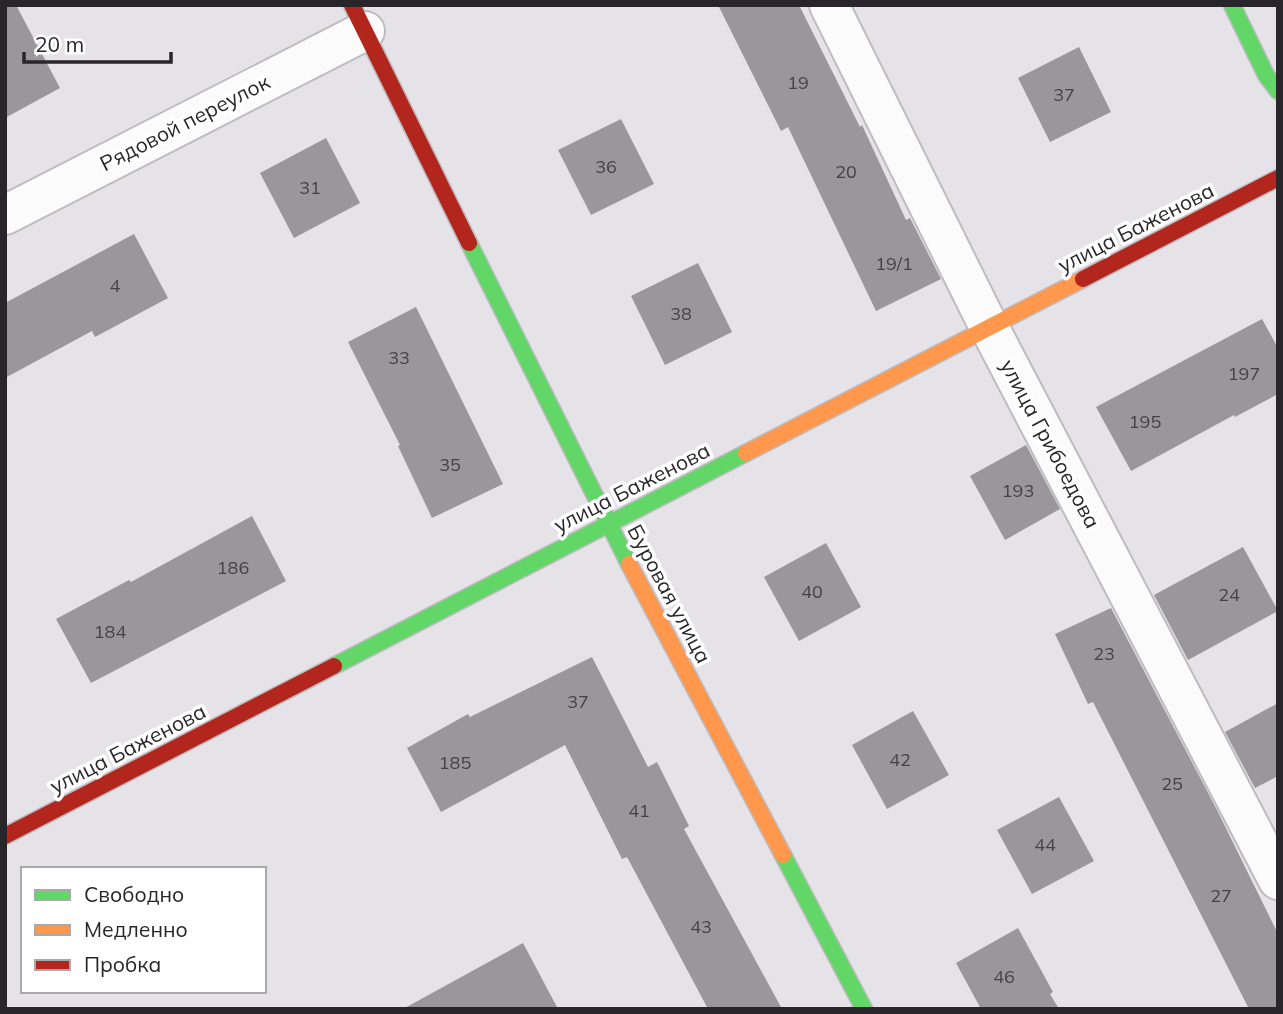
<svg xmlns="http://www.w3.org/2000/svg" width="1283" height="1014" viewBox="0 0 1283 1014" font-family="Mulish,sans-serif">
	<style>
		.building { fill: #99979b }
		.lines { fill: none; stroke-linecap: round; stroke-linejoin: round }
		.street-casing { stroke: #bdbcc0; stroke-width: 42 }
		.fast-casing { stroke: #bdbcc0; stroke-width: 19 }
		.slow-casing { stroke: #bdbcc0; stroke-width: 19 }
		.jam-casing { stroke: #bdbcc0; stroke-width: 19 }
		.street { stroke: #fbfbfc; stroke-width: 38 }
		.fast { stroke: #63d668; stroke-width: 16 }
		.slow { stroke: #ff974d; stroke-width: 16 }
		.jam { stroke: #b3261e; stroke-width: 16 }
		.labels { text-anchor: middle; stroke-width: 7; stroke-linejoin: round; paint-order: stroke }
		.number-label { font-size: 18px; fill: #444246 }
		.street-label { font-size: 21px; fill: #28262a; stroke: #fff }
	</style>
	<rect width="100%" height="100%" fill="#e5e2e8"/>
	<g class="building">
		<path d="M5,5h11l44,83 -55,30z"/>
		<path d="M718,5h81l61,122 2,-2 44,95 4,-2 31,61 -65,32 -88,-184 -7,4z"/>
		<path d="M1079,47l32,65 -61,30 -32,-64z"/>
		<path d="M621,119l33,65 -63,31 -33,-65z"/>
		<path d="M326,138l34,65 -66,35 -34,-65z"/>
		<path d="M134,234l34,64 -73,39 -3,-6 -87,47v-75z"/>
		<path d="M698,263l34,69 -67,33 -34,-69z"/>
		<path d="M416,307l87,177 -71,34 -34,-72 2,-1 -52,-103z"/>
		<path d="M1262,319l16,29v46l-43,23 -1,-2 -103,56 -35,-64z"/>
		<path d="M1026,445l34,64 -55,31 -35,-64z"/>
		<path d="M252,516l34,65 -195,102 -35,-64 73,-39 2,2z"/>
		<path d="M826,543l35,64 -62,34 -35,-64z"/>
		<path d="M1243,547l35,64 -90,49 -34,-65z"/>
		<path d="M1111,608l105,200 62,126v75h-29l-156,-307 -5,2 -33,-70z"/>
		<path d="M592,657l56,110 9,-5 32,64 -5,3 98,180h-74l-81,-152 -5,2 -57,-114 -124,67 -34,-64 61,-34 2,3z"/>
		<path d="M1278,703v73l-23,12 -30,-56z"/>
		<path d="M913,711l36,64 -62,34 -35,-64z"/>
		<path d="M1059,797l35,64 -62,33 -35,-64z"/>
		<path d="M1018,928l35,64 -3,2 9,15h-78l-25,-46z"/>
		<path d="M523,943l35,66h-155z"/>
	</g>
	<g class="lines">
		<defs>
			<g id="street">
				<path d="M829,5l160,322 289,553"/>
				<path d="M5,215l360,-184"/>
			</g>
			<g id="fast">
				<path d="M1232,5l34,70 12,16"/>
				<path d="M469,243l160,321"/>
				<path d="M334,666l412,-213"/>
				<path d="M783,855l81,154"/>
			</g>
			<g id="slow">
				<path d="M746,453l337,-174"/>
				<path d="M629,564l154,291"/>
			</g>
			<g id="jam">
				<path d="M352,5l117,238"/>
				<path d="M1083,279l195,-101"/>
				<path d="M5,836l329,-170"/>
			</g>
		</defs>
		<use href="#street" class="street-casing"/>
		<use href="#fast" class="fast-casing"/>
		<use href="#slow" class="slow-casing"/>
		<use href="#jam" class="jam-casing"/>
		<use href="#street" class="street"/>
		<use href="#fast" class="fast"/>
		<use href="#slow" class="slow"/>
		<use href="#jam" class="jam"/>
	</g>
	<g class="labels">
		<g class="number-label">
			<text x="798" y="89">19</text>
			<text x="1064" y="101">37</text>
			<text x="606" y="173">36</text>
			<text x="846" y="178">20</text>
			<text x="310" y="194">31</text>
			<text x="894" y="270">19/1</text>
			<text x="115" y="292">4</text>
			<text x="681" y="320">38</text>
			<text x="399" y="364">33</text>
			<text x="1244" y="380">197</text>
			<text x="1145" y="428">195</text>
			<text x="450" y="471">35</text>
			<text x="1018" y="497">193</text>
			<text x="233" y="574">186</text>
			<text x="812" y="598">40</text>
			<text x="1229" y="601">24</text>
			<text x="110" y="638">184</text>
			<text x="1104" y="660">23</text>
			<text x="578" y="708">37</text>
			<text x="900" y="766">42</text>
			<text x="455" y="769">185</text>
			<text x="1172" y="790">25</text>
			<text x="639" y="817">41</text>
			<text x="1045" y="851">44</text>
			<text x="1221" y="902">27</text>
			<text x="701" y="933">43</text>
			<text x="1004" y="983">46</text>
		</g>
		<g class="street-label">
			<text transform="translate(185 123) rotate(-27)" y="7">Рядовой переулок</text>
			<text transform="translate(1136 228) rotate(-27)" y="7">улица Баженова</text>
			<text transform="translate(1050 444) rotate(62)" y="7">улица Грибоедова</text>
			<text transform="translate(632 488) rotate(-27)" y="7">улица Баженова</text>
			<text transform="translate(669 594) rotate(62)" y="7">Буровая улица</text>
			<text transform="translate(128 749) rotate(-27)" y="7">улица Баженова</text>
		</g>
	</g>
	<rect width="1283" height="1014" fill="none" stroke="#28262a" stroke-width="14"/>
	<rect x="21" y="867" width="245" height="126" fill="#ffffff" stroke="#a9a8aa" stroke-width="2"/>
	<rect x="35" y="890" width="35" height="10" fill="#63d668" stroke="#a9a8aa" stroke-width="2"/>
	<text x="84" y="902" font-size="21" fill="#28262a">Свободно</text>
	<rect x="35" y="925" width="35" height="10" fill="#ff974d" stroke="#a9a8aa" stroke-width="2"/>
	<text x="84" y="937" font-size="21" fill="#28262a">Медленно</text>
	<rect x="35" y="960" width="35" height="10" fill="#b3261e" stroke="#a9a8aa" stroke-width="2"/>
	<text x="84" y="972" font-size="21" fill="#28262a">Пробка</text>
	<path d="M24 52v10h147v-10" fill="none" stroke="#28262a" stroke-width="3.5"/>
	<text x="35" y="52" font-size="21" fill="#28262a" stroke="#ffffff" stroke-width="5" paint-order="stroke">20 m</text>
</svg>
